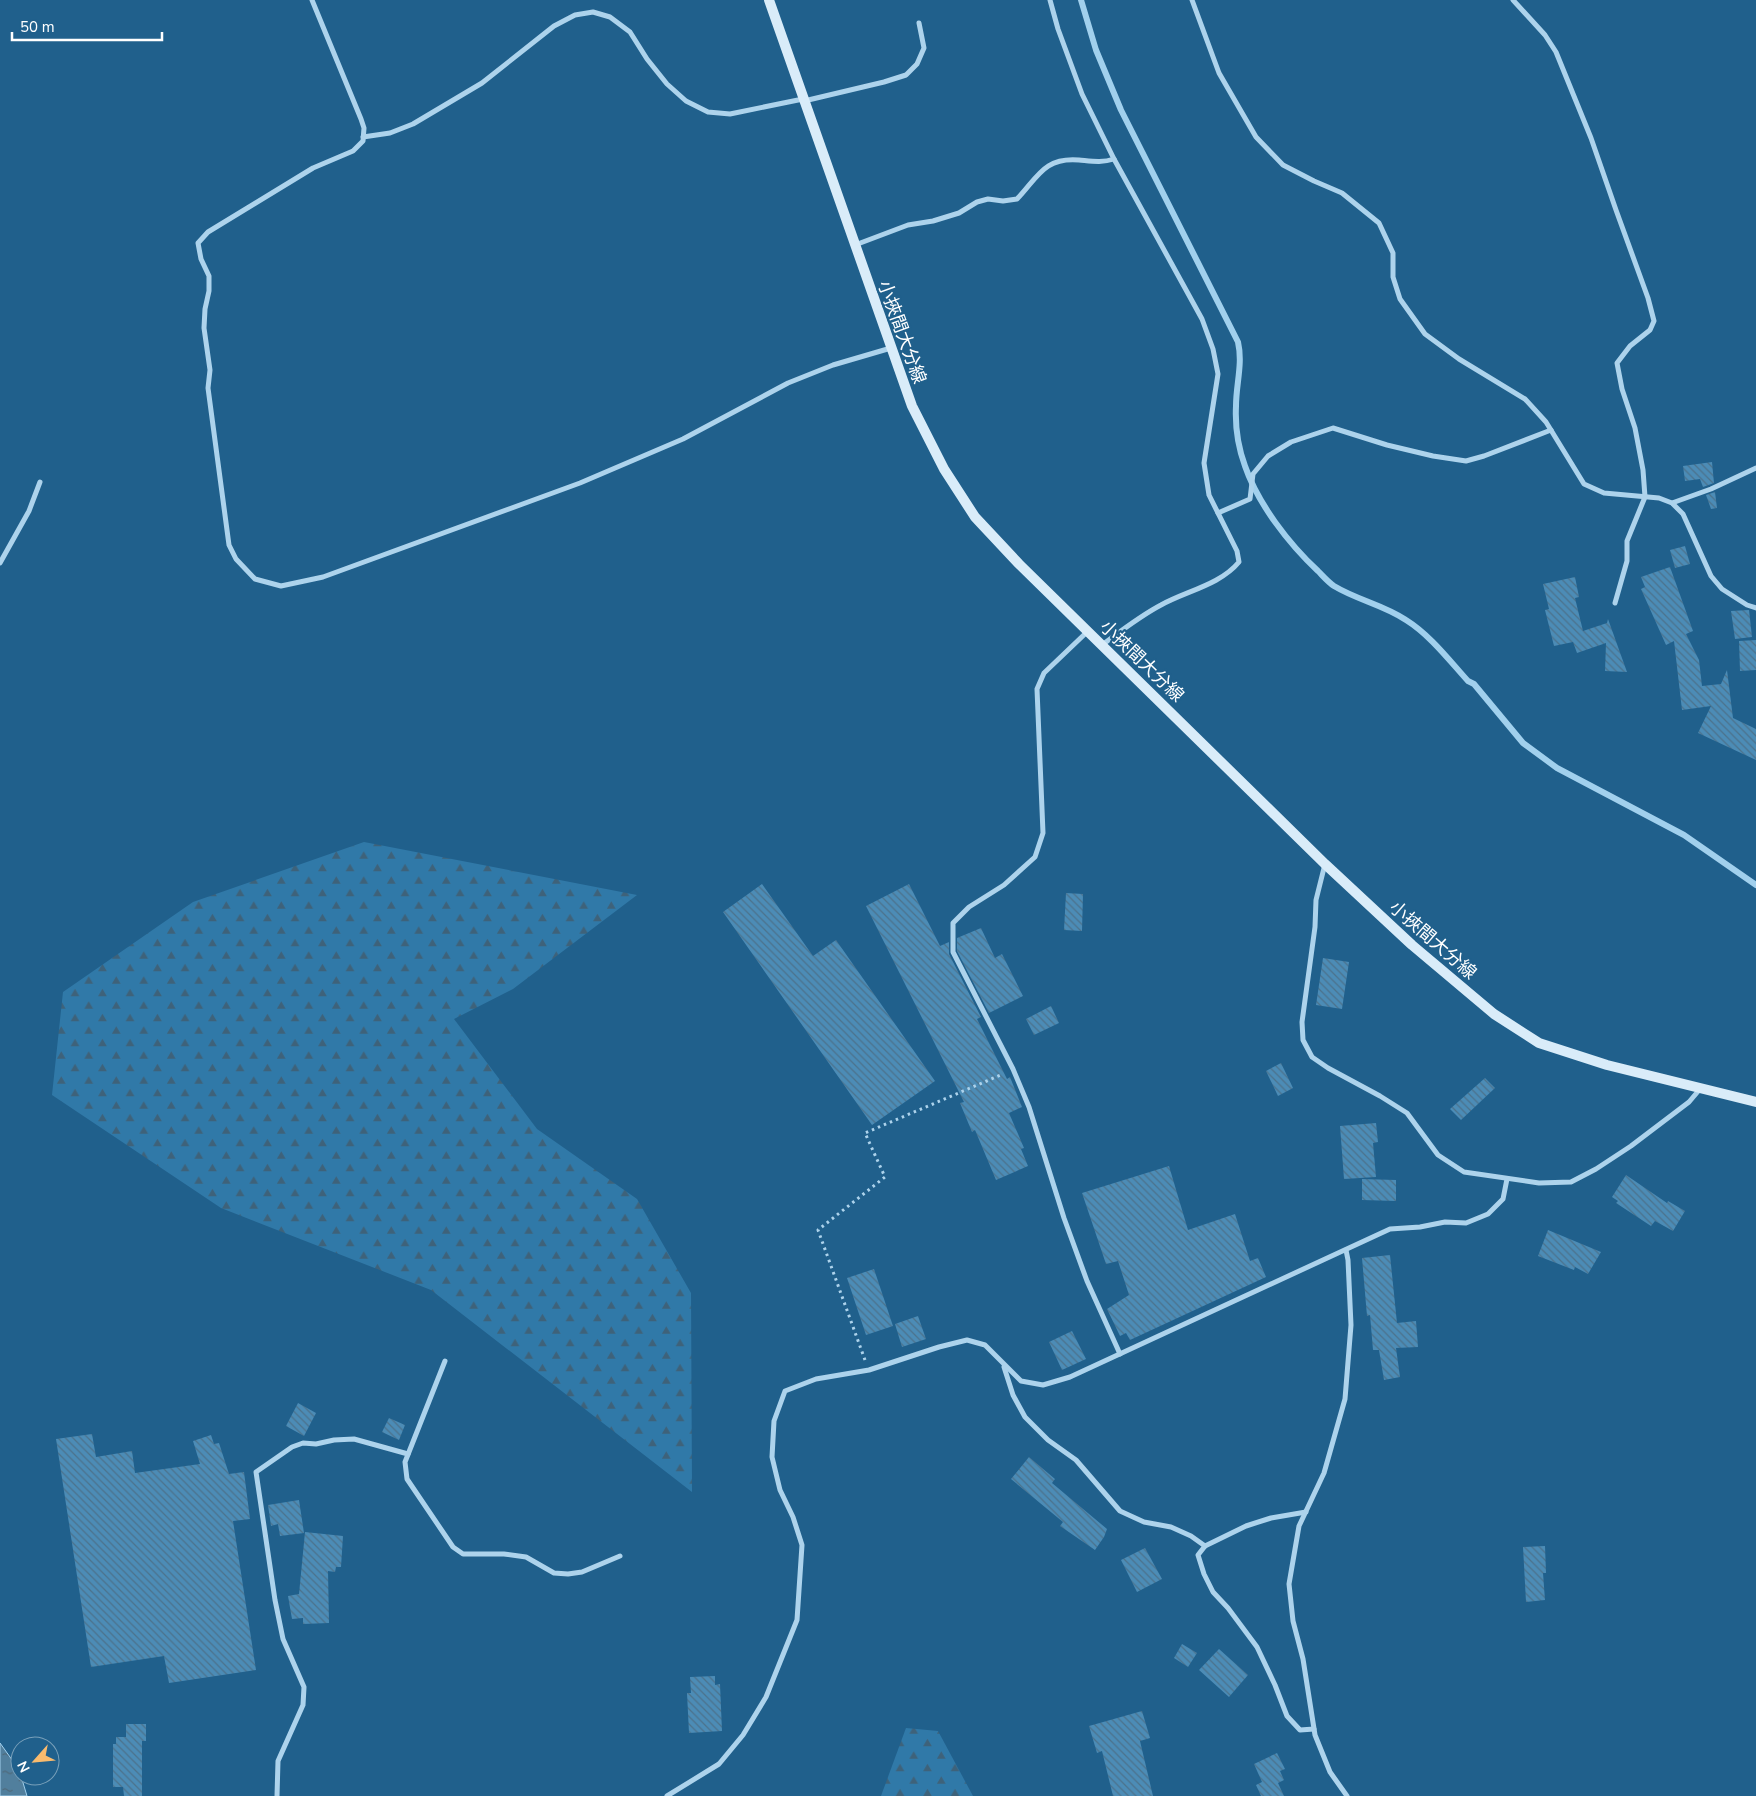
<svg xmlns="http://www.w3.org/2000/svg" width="1756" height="1796" viewBox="0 0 1756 1796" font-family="'Nunito Sans','Noto Sans JP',sans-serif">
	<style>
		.forest { fill: url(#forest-firs) }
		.water { fill: url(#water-ripples); stroke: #a1d0ed }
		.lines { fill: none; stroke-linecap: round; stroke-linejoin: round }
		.stream { stroke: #a1d0ed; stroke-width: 6 }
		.building { fill: url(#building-back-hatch) }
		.path { stroke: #add3ec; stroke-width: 3; stroke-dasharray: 2.5 4; stroke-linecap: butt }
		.minor { stroke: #add3ec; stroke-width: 5 }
		.secondary { stroke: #d9ecf9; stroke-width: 10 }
		.labels { text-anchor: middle; stroke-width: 4.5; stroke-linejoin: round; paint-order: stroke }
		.street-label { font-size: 18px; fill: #fff; stroke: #20608c }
	</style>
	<defs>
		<pattern id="forest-firs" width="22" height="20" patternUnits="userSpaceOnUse" patternTransform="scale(1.25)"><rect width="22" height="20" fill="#3079a8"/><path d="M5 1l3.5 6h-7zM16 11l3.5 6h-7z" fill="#3e627a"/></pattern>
		<pattern id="water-ripples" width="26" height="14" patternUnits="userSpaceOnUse" patternTransform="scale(1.25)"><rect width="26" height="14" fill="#517f9d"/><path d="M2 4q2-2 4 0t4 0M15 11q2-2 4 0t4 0" fill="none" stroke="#4f6879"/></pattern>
		<pattern id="building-back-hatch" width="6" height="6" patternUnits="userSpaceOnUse" patternTransform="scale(1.25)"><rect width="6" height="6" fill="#4c8cb6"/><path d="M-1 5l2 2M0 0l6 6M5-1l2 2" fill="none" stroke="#4c728c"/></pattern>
	</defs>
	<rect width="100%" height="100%" fill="#20608c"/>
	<g class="forest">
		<path d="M364,842l273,53 -124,94 -59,30 83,110 100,70 54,94 1,199 -261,-202 -210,-82 -169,-113 11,-103 130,-90z"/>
		<path d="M906,1728l32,3 35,65h-92z"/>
	</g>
	<path class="water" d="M0,1743l20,28v5h1l6,20h-27z"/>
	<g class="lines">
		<path class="stream" d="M1081,0l15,50 25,60 117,232c5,22 -2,42 -2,64 -1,20 2,41 9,60 13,38 44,78 73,105 5,5 10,11 16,15 23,14 50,19 72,34 24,15 43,40 62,61l6,3 49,59 34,25 127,67 72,50"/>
	</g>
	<g class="building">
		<path d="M1712,462l2,21 -11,4 -3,-8 -15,2 -2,-15z"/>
		<path d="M1715,492l2,16 -6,1 -5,-14z"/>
		<path d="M1685,546l5,18 -15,4 -5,-18z"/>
		<path d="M1670,567l23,64 -7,3 13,26 3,26 19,-2 6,-14 6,48 23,11v31l-58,-27 13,-27 -29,4 -8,-69 -8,4 -25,-56 4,-2 -4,-10z"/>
		<path d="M1575,577l4,20 -4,1 8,33 24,-8 1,-4 19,53 -22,-1 1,-28 -29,10 -4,-11 -19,4 -9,-36 4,-1 -6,-25z"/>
		<path d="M1749,610l3,27 -17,2 -4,-28z"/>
		<path d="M1756,640v30l-16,1 -1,-30z"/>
		<path d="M762,884l51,72 23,-16 99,141 -63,44 -149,-213z"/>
		<path d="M909,884l31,62 9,-4v12l32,63 -4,2 30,60 3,-2 12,30 -13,6 15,35 -3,1 7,17 -32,14 -21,-50 -3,2 -12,-29 4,-1 -98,-196z"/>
		<path d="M1066,893l17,1 -1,37 -18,-1z"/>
		<path d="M981,928l14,30 7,-4 21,42 -34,17 -32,-62v-13z"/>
		<path d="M1323,958l26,4 -7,47 -26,-4z"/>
		<path d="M1051,1006l8,17 -25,12 -8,-16z"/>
		<path d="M1281,1063l12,25 -15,8 -12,-25z"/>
		<path d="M1485,1078l10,10 -34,32 -11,-11z"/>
		<path d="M1376,1123l2,19 -5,1 3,34 -32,2 -4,-53z"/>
		<path d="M1169,1166l19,64 47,-16 15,47 8,-3 8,19 -136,63 -4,-7 -6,3 -13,-27 22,-14 -11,-34 -12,3 -24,-71z"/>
		<path d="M1626,1175l41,28 1,-2 17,10 -12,20 -18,-10 -4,5 -35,-23 2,-2 -6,-4z"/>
		<path d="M1362,1179l34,1v21l-34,-1z"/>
		<path d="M1548,1230l53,22 -13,22 -13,-7 -1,3 -36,-14z"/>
		<path d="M1390,1255l7,68 19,-2 2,26 -22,1 4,29 -16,3 -5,-30h-6l-3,-35 -3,1 -5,-58z"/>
		<path d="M874,1269l19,57 -27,9 -19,-57z"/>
		<path d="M918,1316l8,23 -24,8 -7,-23z"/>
		<path d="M1072,1331l14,28 -24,11 -13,-28z"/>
		<path d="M298,1403l18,10 -12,23 -18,-10z"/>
		<path d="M389,1418l16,7 -6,15 -17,-8z"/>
		<path d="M92,1434l4,23 36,-6 3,22 65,-9 -7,-23 18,-6 3,9 5,-1 10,31 15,-2 6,47 -17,2 23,149 -87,13 -5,-27 -73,11 -35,-228z"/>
		<path d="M1029,1457l26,22 -3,4 55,46 -3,8 -9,13 -35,-24 3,-4 -52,-43z"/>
		<path d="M299,1500l5,33 -24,3 -2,-12 -7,2 -3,-21z"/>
		<path d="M305,1532l38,4 -2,31h-5l-1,5 -7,-1 1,52 -26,1v-6l-11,1 -4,-23 11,-2z"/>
		<path d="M1545,1546l1,27h-3l2,27 -19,2 -3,-55z"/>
		<path d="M1145,1548l17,31 -25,13 -16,-32z"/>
		<path d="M1182,1644l15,9 -9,14 -14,-9z"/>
		<path d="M1219,1649l29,26 -19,22 -30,-27z"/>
		<path d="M715,1676v9l5,-1 2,47 -33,2 -2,-40h4l-1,-16z"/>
		<path d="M1142,1711l8,27 -10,3 13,55h-40l-11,-45 -5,2 -8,-27z"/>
		<path d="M126,1724h20v17h-4v55h-18l-1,-9h-10v-43h3v-7h10z"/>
		<path d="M1277,1753l8,16 -5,2 4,9 -6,3 6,13h-23l-5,-11 6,-3 -8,-18z"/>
	</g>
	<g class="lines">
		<path class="path" d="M865,1360l-47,-130 67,-53 -20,-44 138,-59"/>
		<g class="minor">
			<path d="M312,0l49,119 3,9 -1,13 -10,10 -40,17 -105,64 -10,11 3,16 8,17v15l-4,18 -1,19 6,42 -2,18 21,157 7,14 19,20 26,7 42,-9 257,-94 103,-44 105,-56 45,-18 58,-17"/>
			<path d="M1050,0l8,29 24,65 32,65 88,160 11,30 5,25 -14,89 5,32 28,56 2,11c-19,23 -53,29 -78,43 -21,11 -40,26 -59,40"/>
			<path d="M1192,0l27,73 37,64 27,28 31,16 28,12 37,30 14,30v24l7,22 25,35 34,25 66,40 21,23 38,62 20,9 55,5 13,5 11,11 28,62 11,13 25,16 9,3"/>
			<path d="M1513,0l32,35 11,17 35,86 25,72 32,88 6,23 -4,9 -20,16 -13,17 5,26 13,39 8,42 2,27 -18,44v20l-12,42"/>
			<path d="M804,101l80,-19 22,-7 11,-11 7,-16 -5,-25"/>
			<path d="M363,137l27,-4 23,-9 69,-41 72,-57 21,-11 18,-3 17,5 20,15 17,27 20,25 19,17 22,11 22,2 73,-15"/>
			<path d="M855,245l53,-20 25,-4 26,-8 18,-11 11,-3 15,2 14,-2c21,-22 27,-42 62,-39 12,1 23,3 35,-1"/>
			<path d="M1672,503l39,-14 45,-21"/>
			<path d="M1218,513l32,-14 3,-25 15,-18 23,-14 42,-14 54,17 46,11 33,5 18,-5 67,-26"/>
			<path d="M0,563l29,-52 11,-29"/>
			<path d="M1088,631l-44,42 -7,16 6,144 -8,24 -31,28 -35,22 -16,16v29l60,117 16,38 35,111 23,63 33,73"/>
			<path d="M1325,864l-9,36 -1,27 -13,95 1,18 9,17 16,11 52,28 27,17 31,42 26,17 75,11 32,-1 25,-13 35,-23 58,-44 11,-13"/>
			<path d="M1346,1250l2,10 3,65 -6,74 -21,74 -25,53 -10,58 4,37 10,38 12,76 15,37 17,24"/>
			<path d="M445,1361l-40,101 2,17 46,68 10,7h41l22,3 28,16 14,1 14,-2 38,-16"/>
			<path d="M1004,1367l9,28 12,22 23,23 28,20 44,51 24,11 27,5 20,9 14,10"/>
			<path d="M1306,1512l-35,6 -25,8 -41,20 -7,9 6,19 9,18 15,16 29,39 18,38 12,31 13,14 14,-1"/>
			<path d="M277,1796l1,-35 25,-56 1,-18 -21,-48 -8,-39 -19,-128 36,-25 11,-4 13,1 18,-4 20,-1 54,15"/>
			<path d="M667,1796l52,-32 24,-29 23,-38 31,-77 5,-75 -9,-28 -13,-27 -8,-33 2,-36 11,-30 31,-12 53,-9 70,-23 28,-7 18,5 36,36 22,4 27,-8 320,-148 30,-2 25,-5 21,1 22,-9 15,-15 4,-20"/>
		</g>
		<path class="secondary" d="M769,0l143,406 32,63 31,48 44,47 306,300 87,81 82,69 45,29 68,22 149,37"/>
	</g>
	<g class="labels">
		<g class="street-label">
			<text transform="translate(902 332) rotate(70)" y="6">小挾間大分線</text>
			<text transform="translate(1142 661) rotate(44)" y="6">小挾間大分線</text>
			<text transform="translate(1433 940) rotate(41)" y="6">小挾間大分線</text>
		</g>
	</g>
	<g transform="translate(35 1761) rotate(243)"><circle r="24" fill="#20608c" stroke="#79a0ba"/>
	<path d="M0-4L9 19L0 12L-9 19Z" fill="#f9bb6e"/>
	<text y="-8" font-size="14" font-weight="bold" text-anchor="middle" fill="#ffffff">N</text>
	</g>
	<path d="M12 32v8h150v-8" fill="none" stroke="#ffffff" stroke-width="2.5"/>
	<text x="20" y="32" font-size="15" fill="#ffffff" stroke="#20608c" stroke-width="4" paint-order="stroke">50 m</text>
</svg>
